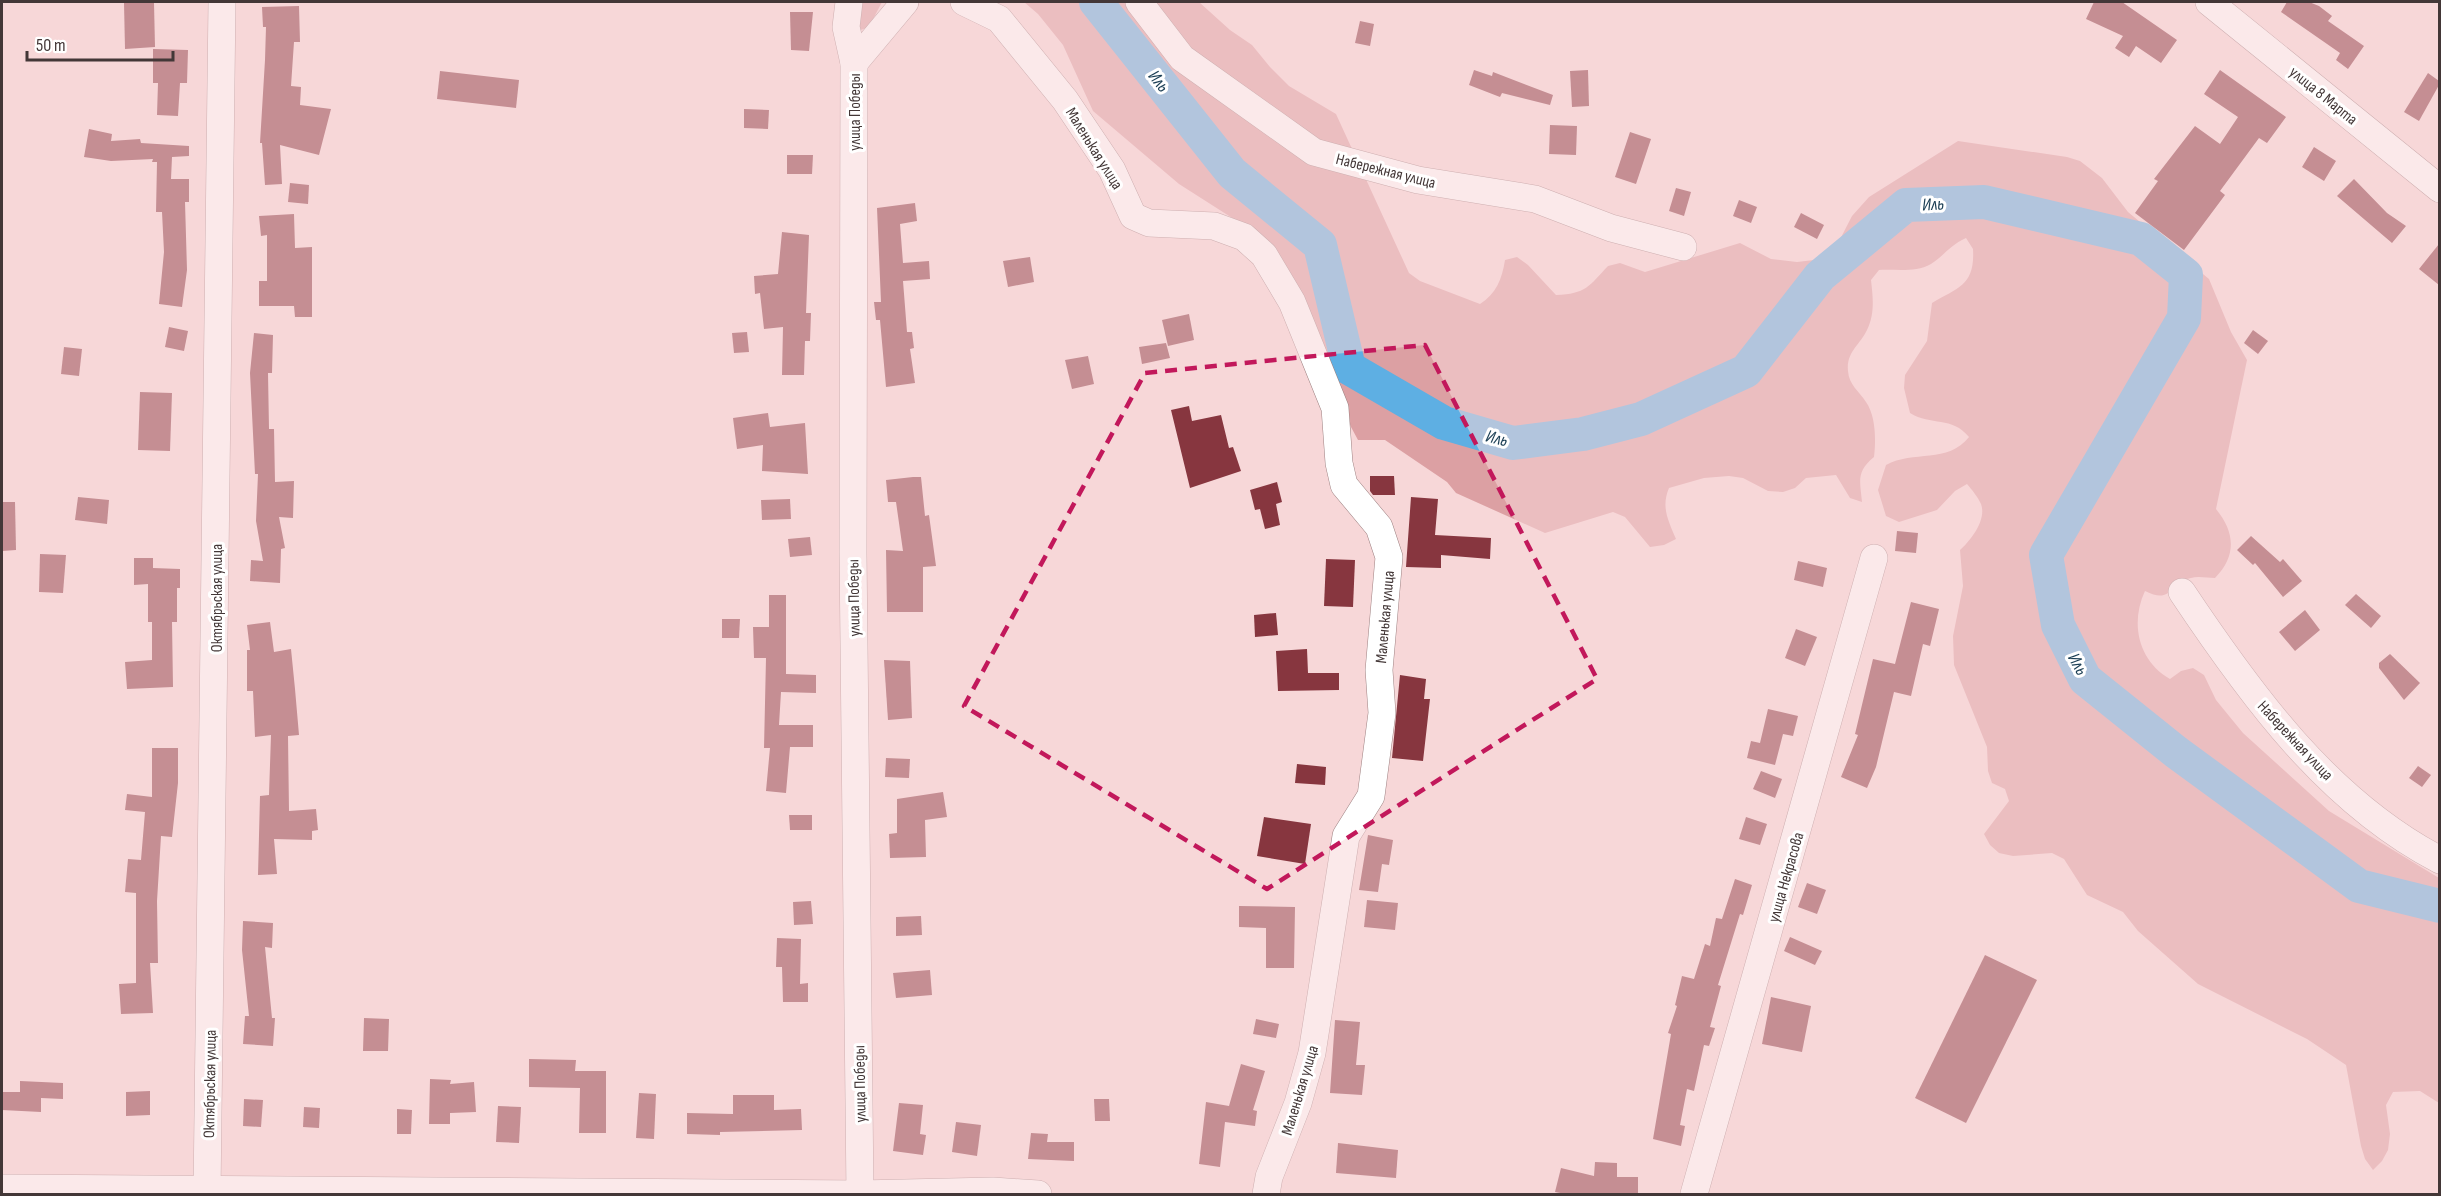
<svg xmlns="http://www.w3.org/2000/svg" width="2441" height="1196" viewBox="0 0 2441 1196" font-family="'Sofia Sans Condensed',sans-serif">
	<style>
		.green { fill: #dca0a3 }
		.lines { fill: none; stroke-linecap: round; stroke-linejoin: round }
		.river { stroke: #5eafe3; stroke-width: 34 }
		.building { fill: #87363f }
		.minor-casing { stroke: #9d8081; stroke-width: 28 }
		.minor { stroke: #fff; stroke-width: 27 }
		.marked { fill: none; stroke: #c2185b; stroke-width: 4.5; stroke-dasharray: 12 8; stroke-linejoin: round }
		.labels { text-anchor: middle; stroke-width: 6; stroke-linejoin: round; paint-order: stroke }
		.street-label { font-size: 16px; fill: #433737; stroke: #fff }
		.water-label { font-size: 18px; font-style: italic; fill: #1b3e54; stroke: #fff }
	</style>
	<rect width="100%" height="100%" fill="#f7d7d8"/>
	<g class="green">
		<path d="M858,2h24l-13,25 -11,4z"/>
		<path d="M1024,2h175l31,28 22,15 18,22 19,19 47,28 73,159 11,8 60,23c16,-10 22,-25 25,-44l12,-3 11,8 28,30c30,-1 33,-9 52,-29l12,-3 25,9 95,-29 31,16 26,3 25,-3 12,-8 18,-35 17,-19 89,-56 109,16 13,4 22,17 26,34 81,67 22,53 16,28 -31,149c19,23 21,47 -1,69 -8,0 -17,-2 -24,0 -22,5 -19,27 -46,13 -15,32 -7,70 25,88l11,-8 12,-3 11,7 12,25 27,33 86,78 110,67v225l-19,-12 -27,1 -7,13 4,29 -2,16 -6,11 -9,9 -8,-11 -4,-13 -15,-81 -39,-26 -109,-55 -60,-53 -15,-19 -36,-17 -23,-36 -12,-6 -39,3 -14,-3 -9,-8 -6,-11 25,-33 -4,-12 -13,-6 -4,-12 -1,-24 -33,-82 -1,-29 10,-50 -3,-36c10,-9 27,-30 21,-46 -3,-7 -9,-14 -14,-20l-12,7 -18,19 -38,12 -13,-6 -8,-26 8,-25c27,-15 62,-1 83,-28 -17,-21 -38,-11 -59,-24l-6,-25 1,-13 22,-34 5,-38c27,-16 43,-18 41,-54l-7,-11c-16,7 -21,17 -35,26 -16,9 -35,5 -52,6l-8,10c2,17 4,34 -4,50 -7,15 -21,22 -19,41 1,14 11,20 18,31 10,14 10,39 8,55 -18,15 -14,23 -12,45l-12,-4 -14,-23 -30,3 -11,10 -12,4 -15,-1 -25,-13 -14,-2 -25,2 -35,10c-8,19 -1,32 7,51l-12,6 -14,2 -25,-30 -12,-5 -68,21 -89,-40 -9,-11 -62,-42h-27l-7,-13 -33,-92 -56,-98 -83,-53 -86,-73 -30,-66 -25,-31z"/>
	</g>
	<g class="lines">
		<path class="river" d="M1096,2l136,171 88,72 29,123 95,55 69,20 70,-9 58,-15 105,-48 74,-95 86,-71 78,-3 157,37 45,36 -2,43 -138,237 12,70 27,54 91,73 183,134 81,20"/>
	</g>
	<g class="building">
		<path d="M2094,2h28l55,38 -16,23 -25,-17 -7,11 -14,-9 8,-12 -37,-17z"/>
		<path d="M2287,2h22l10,4 13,10 -4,5 36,25 -16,23 -12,-9 4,-7 -59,-41z"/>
		<path d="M124,3h30l1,44 -30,2z"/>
		<path d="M299,6l1,36h-6l-3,44 10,1 -1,18 31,4 -12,46 -39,-10 2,39 -17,1 -3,-42h-2l5,-83 1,-33h-3l-1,-20z"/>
		<path d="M790,12h23l-4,39 -18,-1z"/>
		<path d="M1360,21l14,3 -4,22 -15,-3z"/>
		<path d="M153,49l35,1 -1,33h-7l-2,33 -21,-1 1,-32h-5z"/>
		<path d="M1474,70l18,6 1,-4 60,23 -3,10 -48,-12 -2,4 -31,-12z"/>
		<path d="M1588,70l1,36 -17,1 -2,-36z"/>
		<path d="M2220,70l66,47 -19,26 -8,-5 -39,53 5,4 -41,55 -49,-37 23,-32 -4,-2 41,-53 25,18 18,-27 -34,-23z"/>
		<path d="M440,71l79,9 -3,28 -79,-9z"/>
		<path d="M2428,73l11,8v4l-20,36 -15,-9z"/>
		<path d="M744,109l25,1 -1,19 -24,-1z"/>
		<path d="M1550,125l27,1 -1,29 -27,-1z"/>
		<path d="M89,129l23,5 -1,7 29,-2 1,4 48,3v10l-17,1 -1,22h18v23h-4l2,68 -5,37 -23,-3 5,-52 -2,-40h-6l1,-50h-5l1,-3 -42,2 -27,-4z"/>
		<path d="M1630,132l21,7 -15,45 -21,-7z"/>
		<path d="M2314,147l22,14 -12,20 -22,-14z"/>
		<path d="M787,155h26l-1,19h-25z"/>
		<path d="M2354,179l33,34 19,13 -14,17 -55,-47z"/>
		<path d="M290,183l19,2 -1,19 -20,-2z"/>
		<path d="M1676,188l15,4 -7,24 -15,-5z"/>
		<path d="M1739,200l18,7 -6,16 -18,-7z"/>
		<path d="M915,203l2,18 -17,3 3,39 26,-2 1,18 -27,2 4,51h5l2,16 -4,1 5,34 -29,4 -6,-67h-4l-2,-18h7l-4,-94z"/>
		<path d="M1801,213l23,12 -7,14 -23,-12z"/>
		<path d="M294,214l1,34 17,-1v70h-17l-1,-11h-35v-25h8v-46l-6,1 -2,-20z"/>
		<path d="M782,232l27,3 -3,78h5l-1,28h-5l-1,34h-22l1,-48 -19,2 -4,-36 -5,1 -1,-18 24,-2z"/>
		<path d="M2439,244v41l-20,-16z"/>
		<path d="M1030,257l4,25 -26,5 -5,-26z"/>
		<path d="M1189,314l5,26 -26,6 -6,-26z"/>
		<path d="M169,327l19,4 -4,20 -19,-4z"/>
		<path d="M2253,330l15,11 -10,13 -14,-11z"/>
		<path d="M747,332l2,20 -15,1 -2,-20z"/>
		<path d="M254,333l19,2 -1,38h-4l1,56h5l1,53 19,-1 -1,37 -14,-1 6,31 -4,1 -1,34 -30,-2 1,-21 12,1 -7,-40 2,-47h-3l-5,-101z"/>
		<path d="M1166,343l4,15 -28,6 -3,-17z"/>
		<path d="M64,347l18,2 -3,27 -18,-2z"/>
		<path d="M1088,356l6,28 -22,5 -7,-29z"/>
		<path d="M140,392l32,1 -2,58 -32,-1z"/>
		<path d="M1189,406l3,15 29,-6 8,33 4,-1 8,24 -51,17 -19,-78z"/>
		<path d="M768,413l2,14 35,-4 3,51 -46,-3 1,-26 -26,4 -4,-31z"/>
		<path d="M1370,476h24l1,19h-22l-3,-4z"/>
		<path d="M913,477h8l4,39 4,-1 7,51 -13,1v45h-36l-1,-62 17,1 -7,-49h-8l-2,-22z"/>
		<path d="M1277,482l5,20 -6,2 4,21 -15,4 -5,-20 -5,1 -5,-20z"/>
		<path d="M78,497l31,3 -2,24 -32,-4z"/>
		<path d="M1411,497l27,2 -3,36 56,3 -1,21 -49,-4v13l-35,-1z"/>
		<path d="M790,499l1,20 -29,1 -1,-20z"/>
		<path d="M2,502h13l1,48 -14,1z"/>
		<path d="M1897,531l21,2 -2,20 -21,-2z"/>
		<path d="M2251,536l29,26 3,-3 19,22 -19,16 -28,-34 -2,2 -16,-15z"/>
		<path d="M810,537l2,18 -22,2 -2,-18z"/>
		<path d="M40,554l26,1 -3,38 -24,-1z"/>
		<path d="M134,558h19v10l27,1v19h-3v34h-5l1,65 -46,2 -2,-27 27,-2v-38h-4v-38l-14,1z"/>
		<path d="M1326,559l29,1 -2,47 -29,-1z"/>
		<path d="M1798,561l29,7 -4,19 -29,-7z"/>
		<path d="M2356,594l25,22 -10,12 -26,-23z"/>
		<path d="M769,595h17v79l30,1v18l-35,-1 -2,33h34v22h-23l-4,46 -20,-2 4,-43h-6l2,-90h-12l-1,-31h16z"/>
		<path d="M1911,602l28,7 -9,37 -7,-2 -12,52 -17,-4 -18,75 -9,21 -26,-11 17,-42 -3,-1 18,-75 22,5z"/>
		<path d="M2305,610l15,20 -25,21 -16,-19z"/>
		<path d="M1276,613l2,22 -23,2 -1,-22z"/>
		<path d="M722,619h18l-1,19h-17z"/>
		<path d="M270,622l4,30 17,-3 4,40 4,46 -11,1 1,75 27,-2 2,21 -6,1v9l-38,-1 3,35 -19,1 2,-79 9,-1 2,-60 -16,2 -2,-46h-6v-41h3l-3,-25z"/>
		<path d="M1796,629l21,8 -12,29 -20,-8z"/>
		<path d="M1307,649l1,24h31v17l-61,1 -2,-40z"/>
		<path d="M2390,654l30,29 -16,17 -25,-32v-5z"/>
		<path d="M884,660l26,1 2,57 -24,2z"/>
		<path d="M1400,675l26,4 -2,20h6l-7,62 -31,-3z"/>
		<path d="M1768,709l30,7 -5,20 -10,-2 -8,31 -28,-7 4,-17 9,2z"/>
		<path d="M152,748h26v35l-6,54 -11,-1 -4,65 1,62h-8l3,50 -32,1 -2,-30 17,-1v-90l-11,-1 3,-33 13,1 4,-48 -20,-2 2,-16 25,3z"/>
		<path d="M886,758l24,1 -1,19 -24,-1z"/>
		<path d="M1297,764l29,3 -1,18 -30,-2z"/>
		<path d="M2418,766l13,9 -9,12 -13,-9z"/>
		<path d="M1761,771l21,8 -7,19 -22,-9z"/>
		<path d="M943,792l4,25 -22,3 1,37 -36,1 -1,-24 8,-1v-34z"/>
		<path d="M789,815h23v15h-22z"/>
		<path d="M1264,817l47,7 -6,40 -48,-8z"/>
		<path d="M1746,817l21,7 -7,21 -21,-6z"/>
		<path d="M1368,835l25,5 -4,25 -7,-1 -4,28 -19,-2z"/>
		<path d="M1735,879l17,6 -9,30 -3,-1 -22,71 3,1 -11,41 5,1 -6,18 -5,-1 -10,46 -7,-2 -7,36 5,1 -4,20 -28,-7 18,-105 -3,-1 9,-27 -2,-1 7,-29 12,3 11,-35 5,2 6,-28 6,1z"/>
		<path d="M1807,883l19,7 -9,24 -19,-7z"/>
		<path d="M1367,900l31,3 -3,27 -31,-3z"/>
		<path d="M811,901l2,23 -19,1 -1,-23z"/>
		<path d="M1239,906l56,1 -1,61h-28v-40l-27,-1z"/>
		<path d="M921,916l1,19 -26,1v-19z"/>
		<path d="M243,921l30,2 -1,25 -7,-1 7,71h3l-2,28 -30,-2 2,-28h4l-7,-66z"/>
		<path d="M1790,937l32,14 -7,14 -31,-14z"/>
		<path d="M777,938l24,1 -1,45 8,-1v19h-25l-1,-35h-6z"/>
		<path d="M1985,955l52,25 -71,143 -51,-25z"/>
		<path d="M930,970l2,25 -36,3 -3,-25z"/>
		<path d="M1771,997l40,9 -9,46 -40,-8z"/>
		<path d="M364,1018l25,1 -1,32h-25z"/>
		<path d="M1256,1019l23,5 -3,14 -23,-4z"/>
		<path d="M1335,1020l25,2 -4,43h9l-3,30 -32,-2z"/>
		<path d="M529,1059l47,1 -1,11h31v62h-27l1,-45 -51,-1z"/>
		<path d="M1241,1064l24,7 -12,39 4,1 -2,15 -30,-4 -5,45 -21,-3 7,-62 23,4z"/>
		<path d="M430,1079l21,1 -1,4 24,-2 2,30 -26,1v11h-21z"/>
		<path d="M20,1081l43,2v16l-22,-1v14l-39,-2v-18h18z"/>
		<path d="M150,1091v24l-24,1v-24z"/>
		<path d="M639,1093l17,1 -2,45 -18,-1z"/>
		<path d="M733,1095h41v15l27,-1 1,21 -82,2v3l-33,-1v-21l46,1z"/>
		<path d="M244,1099l19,1 -2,27 -18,-1z"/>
		<path d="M1094,1099h15l1,22h-15z"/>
		<path d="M899,1103l24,2 -3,29 6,1 -3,20 -30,-4z"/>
		<path d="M498,1106l23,1 -2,36 -23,-1z"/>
		<path d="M304,1107l16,1 -1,20 -16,-1z"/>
		<path d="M397,1109l15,1 -1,24h-14z"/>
		<path d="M956,1122l25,3 -4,31 -25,-4z"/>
		<path d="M1031,1133l17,1 -1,8h27v19l-46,-2z"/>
		<path d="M1338,1143l60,7 -2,28 -60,-5z"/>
		<path d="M1595,1162l22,1v14h21v17h-72l-11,-2 6,-24 33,8z"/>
	</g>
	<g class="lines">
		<defs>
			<g id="minor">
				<path d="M849,2l-3,25 8,36 -1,490 7,641"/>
				<path d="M964,2l35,17 66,81 47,70 21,46 16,7 65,3 30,11 20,18 28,47 43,106 4,55 5,22 35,42 10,30 -10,113 3,43 -11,83 -25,40 -34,217 -14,50 -29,74 -3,17"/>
				<path d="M1139,2l43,56 132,94 104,28 117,19 76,29 72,19"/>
				<path d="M2209,2l231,187"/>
				<path d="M854,63l51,-61"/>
				<path d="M2182,592c68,102 146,210 258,268"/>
				<path d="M2,1188l858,6 133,-3 45,3"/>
				<path d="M207,1194l15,-1192"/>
				<path d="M1694,1194l180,-636"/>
			</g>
		</defs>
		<use href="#minor" class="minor-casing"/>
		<use href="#minor" class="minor"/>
	</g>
	<path d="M0 0H2441V1196H0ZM1425,345l172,334 -330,210 -303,-183 181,-333z" fill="#f7d7d8" fill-opacity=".55" fill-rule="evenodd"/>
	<path class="marked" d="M1425,345l172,334 -330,210 -303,-183 181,-333z"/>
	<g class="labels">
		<g class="street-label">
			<text transform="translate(2324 95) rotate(39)" y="6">улица 8 Марта</text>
			<text transform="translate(854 112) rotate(-90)" y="6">улица Победы</text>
			<text transform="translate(1095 148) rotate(58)" y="6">Маленькая улица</text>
			<text transform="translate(1386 170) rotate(14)" y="6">Набережная улица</text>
			<text transform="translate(216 598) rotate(-90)" y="6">Октябрьская улица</text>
			<text transform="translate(853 598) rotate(-91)" y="6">улица Победы</text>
			<text transform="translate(1384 617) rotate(-85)" y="6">Маленькая улица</text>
			<text transform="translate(2296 740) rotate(47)" y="6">Набережная улица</text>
			<text transform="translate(1785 877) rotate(-74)" y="6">улица Некрасова</text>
			<text transform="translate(209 1084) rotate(-89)" y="6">Октябрьская улица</text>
			<text transform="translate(859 1084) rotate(-91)" y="6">улица Победы</text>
			<text transform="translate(1299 1090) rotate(-73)" y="6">Маленькая улица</text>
		</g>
		<g class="water-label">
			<text transform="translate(1159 81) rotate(52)" y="6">Иль</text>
			<text transform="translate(1933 204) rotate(-2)" y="6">Иль</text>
			<text transform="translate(1497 438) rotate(15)" y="6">Иль</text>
			<text transform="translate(2078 664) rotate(61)" y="6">Иль</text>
		</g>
	</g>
	<rect width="2441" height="1196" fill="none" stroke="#433737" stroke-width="6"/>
	<path d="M27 51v9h146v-9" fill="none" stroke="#433737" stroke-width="3"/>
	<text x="36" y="51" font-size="18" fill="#433737" stroke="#ffffff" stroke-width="4.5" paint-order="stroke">50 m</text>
</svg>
